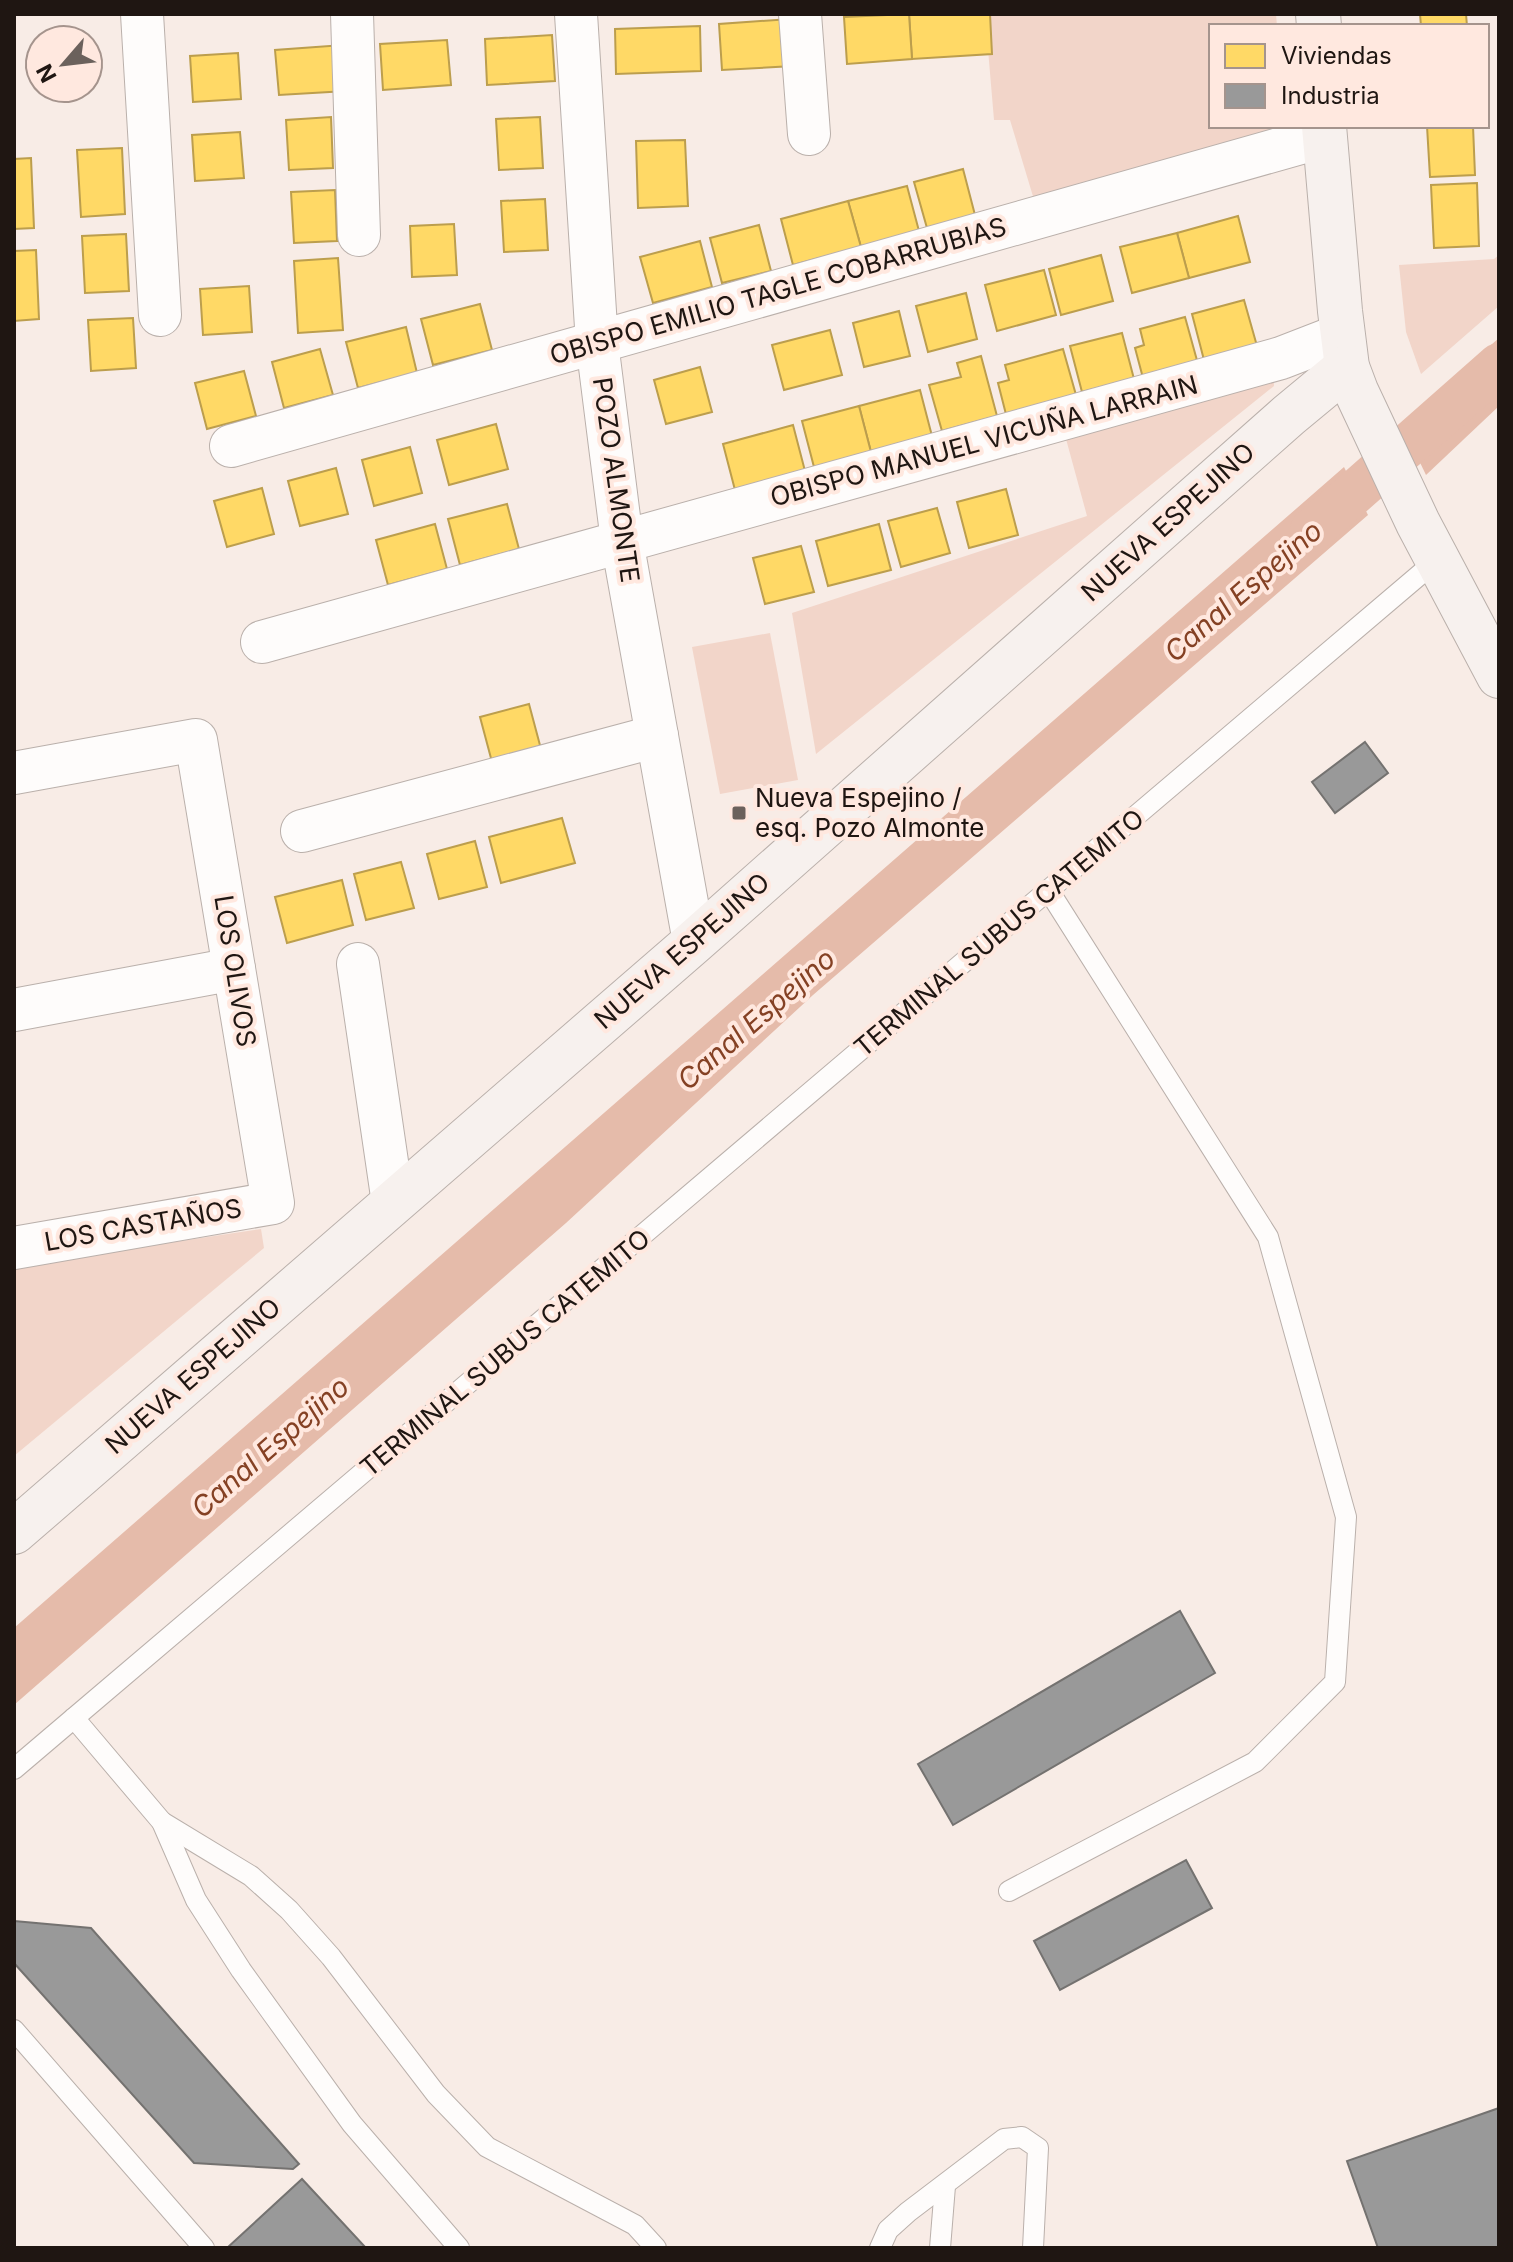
<svg xmlns="http://www.w3.org/2000/svg" width="1513" height="2262" viewBox="0 0 1513 2262" font-family="Inter,sans-serif">
	<style>
		.green { fill: #f2d5c9 }
		.water { fill: #e5bbaa }
		.homes { fill: #ffd966; stroke: #bc9e4d; stroke-width: 2 }
		.industry { fill: #999; stroke: #747270; stroke-width: 2 }
		.lines { fill: none; stroke-linecap: round; stroke-linejoin: round }
		.canal { stroke: #e5bbaa; stroke-width: 44 }
		.lane-casing { stroke: #bab0ab; stroke-width: 22 }
		.street-casing { stroke: #bab0ab; stroke-width: 44 }
		.secondary-casing { stroke: #bab0ab; stroke-width: 46 }
		.lane { stroke: #fefcfb; stroke-width: 20 }
		.street { stroke: #fefcfb; stroke-width: 42 }
		.secondary { stroke: #f7f1ee; stroke-width: 44 }
		.poi-dot { fill: #6b615c; stroke: #ffe8df; stroke-width: 3 }
		.labels { text-anchor: middle; stroke-width: 8; stroke-linejoin: round; paint-order: stroke }
		.street-label { font-size: 26px; fill: #1f1612; stroke: #ffe8df }
		.poi-label { font-size: 26px; fill: #1f1612; stroke: #ffe8df; text-anchor: start }
		.water-label { font-size: 28px; font-style: italic; fill: #854124; stroke: #ffe8df }
	</style>
	<rect width="100%" height="100%" fill="#f8ece6"/>
	<g class="green">
		<path d="M985,14h291l1,12h-66v100h72l-1,4 -247,73 -25,-83h-16z"/>
		<path d="M1499,255v51l-78,68 -15,-42 -7,-67 95,-6z"/>
		<path d="M1273,366l1,20 -458,368 -24,-141 295,-97 -21,-77z"/>
		<path d="M770,633l28,147 -78,14 -28,-147z"/>
		<path d="M261,1229l3,19 -250,208v-190z"/>
	</g>
	<g class="water">
		<path d="M1499,338v68l-73,69 -25,-52z"/>
		<path d="M1344,467l24,48 -555,480 -247,228 -552,482v-77z"/>
	</g>
	<g class="homes">
		<path d="M909,14h81l2,40 -80,5z"/>
		<path d="M909,14l3,45 -65,5 -3,-47z"/>
		<path d="M1420,14h46l1,12h-46z"/>
		<path d="M790,19l3,47 -71,4 -3,-46z"/>
		<path d="M700,26l1,45 -85,3 -1,-45z"/>
		<path d="M552,35l3,46 -68,4 -2,-46z"/>
		<path d="M447,40l4,45 -68,5 -3,-46z"/>
		<path d="M343,45l3,46 -67,4 -4,-45z"/>
		<path d="M238,53l3,46 -48,3 -3,-46z"/>
		<path d="M331,117l2,51 -44,2 -3,-50z"/>
		<path d="M540,117l3,51 -44,2 -3,-51z"/>
		<path d="M1427,126h46l2,49 -45,2z"/>
		<path d="M240,132l4,46 -49,3 -3,-46z"/>
		<path d="M685,140l3,66 -50,2 -2,-67z"/>
		<path d="M122,148l3,66 -44,3 -4,-67z"/>
		<path d="M31,158l3,70 -20,1v-70z"/>
		<path d="M963,169l12,46 -48,13 -13,-46z"/>
		<path d="M1477,183l2,63 -45,2 -3,-63z"/>
		<path d="M907,186l12,45 -58,16 -13,-46z"/>
		<path d="M335,190l2,51 -43,2 -3,-51z"/>
		<path d="M545,199l3,51 -44,2 -3,-51z"/>
		<path d="M848,201l13,46 -68,18 -12,-46z"/>
		<path d="M1238,216l12,46 -61,16 -12,-45z"/>
		<path d="M454,224l3,51 -45,2 -2,-51z"/>
		<path d="M759,225l12,46 -49,12 -12,-45z"/>
		<path d="M1177,233l12,45 -57,15 -12,-46z"/>
		<path d="M126,234l3,57 -44,2 -3,-57z"/>
		<path d="M700,241l12,46 -59,16 -13,-46z"/>
		<path d="M36,250l3,69 -25,2v-70z"/>
		<path d="M1101,255l12,46 -52,14 -12,-46z"/>
		<path d="M338,258l5,72 -45,3 -4,-72z"/>
		<path d="M1044,270l12,45 -59,16 -12,-46z"/>
		<path d="M249,286l3,46 -49,3 -3,-46z"/>
		<path d="M966,293l11,46 -49,13 -12,-46z"/>
		<path d="M1244,300l13,46 -53,14 -12,-46z"/>
		<path d="M480,304l12,46 -59,15 -12,-46z"/>
		<path d="M899,311l11,45 -46,11 -11,-44z"/>
		<path d="M1185,317l13,47 -55,14 -8,-30 9,-3 -4,-16z"/>
		<path d="M133,318l3,50 -45,3 -3,-51z"/>
		<path d="M406,327l11,46 -59,15 -12,-46z"/>
		<path d="M830,330l12,45 -58,15 -12,-45z"/>
		<path d="M1122,333l12,46 -52,13 -12,-46z"/>
		<path d="M320,349l13,46 -49,13 -12,-46z"/>
		<path d="M1063,349l13,46 -66,35 -12,-47 11,-3 -4,-15z"/>
		<path d="M981,356l16,60 -55,15 -13,-46 32,-8 -4,-14z"/>
		<path d="M700,367l12,45 -46,12 -12,-44z"/>
		<path d="M244,371l12,45 -49,13 -12,-46z"/>
		<path d="M920,390l12,46 -61,16 -12,-46z"/>
		<path d="M859,406l12,46 -57,15 -12,-46z"/>
		<path d="M496,424l12,45 -59,16 -12,-45z"/>
		<path d="M793,425l12,46 -70,19 -12,-46z"/>
		<path d="M410,447l12,46 -48,13 -12,-46z"/>
		<path d="M336,468l12,46 -48,12 -12,-45z"/>
		<path d="M262,488l12,46 -47,13 -13,-46z"/>
		<path d="M1006,489l12,46 -49,13 -12,-46z"/>
		<path d="M507,504l12,45 -59,16 -12,-46z"/>
		<path d="M937,508l13,45 -49,14 -13,-46z"/>
		<path d="M435,524l12,45 -59,16 -12,-45z"/>
		<path d="M879,524l12,46 -63,16 -12,-45z"/>
		<path d="M801,546l13,46 -49,12 -12,-46z"/>
		<path d="M529,704l12,45 -49,13 -12,-45z"/>
		<path d="M562,818l13,45 -74,20 -12,-46z"/>
		<path d="M475,841l12,46 -48,12 -12,-45z"/>
		<path d="M401,862l13,46 -48,12 -12,-46z"/>
		<path d="M342,880l11,45 -66,18 -12,-46z"/>
	</g>
	<g class="industry">
		<path d="M1365,742l23,31 -53,40 -23,-31z"/>
		<path d="M1180,1611l35,62 -262,152 -35,-61z"/>
		<path d="M1186,1860l26,48 -152,82 -26,-49z"/>
		<path d="M14,1921l77,7 208,236 -6,5 -99,-6 -180,-200z"/>
		<path d="M1499,2108v140h-121l-31,-87z"/>
		<path d="M302,2179l64,69h-139z"/>
	</g>
	<g class="lines">
		<path class="canal" d="M1312,530l187,-165"/>
		<defs>
			<g id="lane">
				<path d="M14,1769l60,-51"/>
				<path d="M162,1822l89,54 38,34 42,47 105,137 51,53 148,78 21,23"/>
				<path d="M1009,1891l246,-129 80,-80 11,-165 -78,-280 -219,-346"/>
				<path d="M14,2030l190,218"/>
				<path d="M459,2248l-107,-124 -111,-154 -45,-70 -34,-78 -88,-104 1363,-1158"/>
				<path d="M880,2248l8,-18 20,-18 96,-73 18,-2 16,11 -5,100"/>
				<path d="M940,2248l5,-62"/>
			</g>
			<g id="street">
				<path d="M142,14l18,301"/>
				<path d="M352,14l7,221"/>
				<path d="M576,14l21,329 25,198 72,401"/>
				<path d="M800,14l9,120"/>
				<path d="M231,446l1094,-310"/>
				<path d="M262,642l1019,-284 62,-24"/>
				<path d="M14,773l182,-33 77,463 -259,45"/>
				<path d="M302,831l355,-95"/>
				<path d="M358,964l35,239"/>
				<path d="M14,1010l220,-41"/>
			</g>
			<g id="secondary">
				<path d="M1318,14l1,12"/>
				<path d="M1324,126l16,185 7,56 9,24 62,132 81,153"/>
				<path d="M14,1532l680,-590 595,-527 58,-48"/>
			</g>
		</defs>
		<use href="#lane" class="lane-casing"/>
		<use href="#street" class="street-casing"/>
		<use href="#secondary" class="secondary-casing"/>
		<use href="#lane" class="lane"/>
		<use href="#street" class="street"/>
		<use href="#secondary" class="secondary"/>
	</g>
	<rect class="poi-dot" x="731" y="805" width="16" height="16" rx="4"/>
	<g class="labels">
		<g class="street-label">
			<text transform="translate(778 291) rotate(-16)" y="9">OBISPO EMILIO TAGLE COBARRUBIAS</text>
			<text transform="translate(984 441) rotate(-15)" y="9">OBISPO MANUEL VICUÑA LARRAIN</text>
			<text transform="translate(616 480) rotate(82)" y="9">POZO ALMONTE</text>
			<text transform="translate(1168 522) rotate(-42)" y="9">NUEVA ESPEJINO</text>
			<text transform="translate(999 933) rotate(-40)" y="9">TERMINAL SUBUS CATEMITO</text>
			<text transform="translate(682 951) rotate(-41)" y="9">NUEVA ESPEJINO</text>
			<text transform="translate(235 971) rotate(81)" y="9">LOS OLIVOS</text>
			<text transform="translate(143 1225) rotate(-10)" y="9">LOS CASTAÑOS</text>
			<text transform="translate(505 1353) rotate(-40)" y="9">TERMINAL SUBUS CATEMITO</text>
			<text transform="translate(193 1376) rotate(-41)" y="9">NUEVA ESPEJINO</text>
		</g>
		<g class="poi-label">
			<text x="755" y="807">Nueva Espejino /<tspan x="755" dy="30">esq. Pozo Almonte</tspan></text>
		</g>
		<g class="water-label">
			<text transform="translate(1243 591) rotate(-41)" y="10">Canal Espejino</text>
			<text transform="translate(756 1019) rotate(-41)" y="10">Canal Espejino</text>
			<text transform="translate(270 1447) rotate(-41)" y="10">Canal Espejino</text>
		</g>
	</g>
	<rect width="1513" height="2262" fill="none" stroke="#1f1612" stroke-width="32"/>
	<rect x="1209" y="24" width="280" height="104" fill="#ffe8df" stroke="#a5948d" stroke-width="2"/>
	<rect x="1225" y="44" width="40" height="24" fill="#ffd966" stroke="#a5948d" stroke-width="2"/>
	<text x="1281" y="64" font-size="24" fill="#1f1612">Viviendas</text>
	<rect x="1225" y="84" width="40" height="24" fill="#999999" stroke="#a5948d" stroke-width="2"/>
	<text x="1281" y="104" font-size="24" fill="#1f1612">Industria</text>
	<g transform="translate(64 64) rotate(242)"><circle r="38" fill="#ffe8df" stroke="#a5948d" stroke-width="2"/>
	<path d="M0-6L14 30L0 20L-14 30Z" fill="#6b615c"/>
	<text y="-12" font-size="22" font-weight="bold" text-anchor="middle" fill="#1f1612">N</text>
	</g>
</svg>
